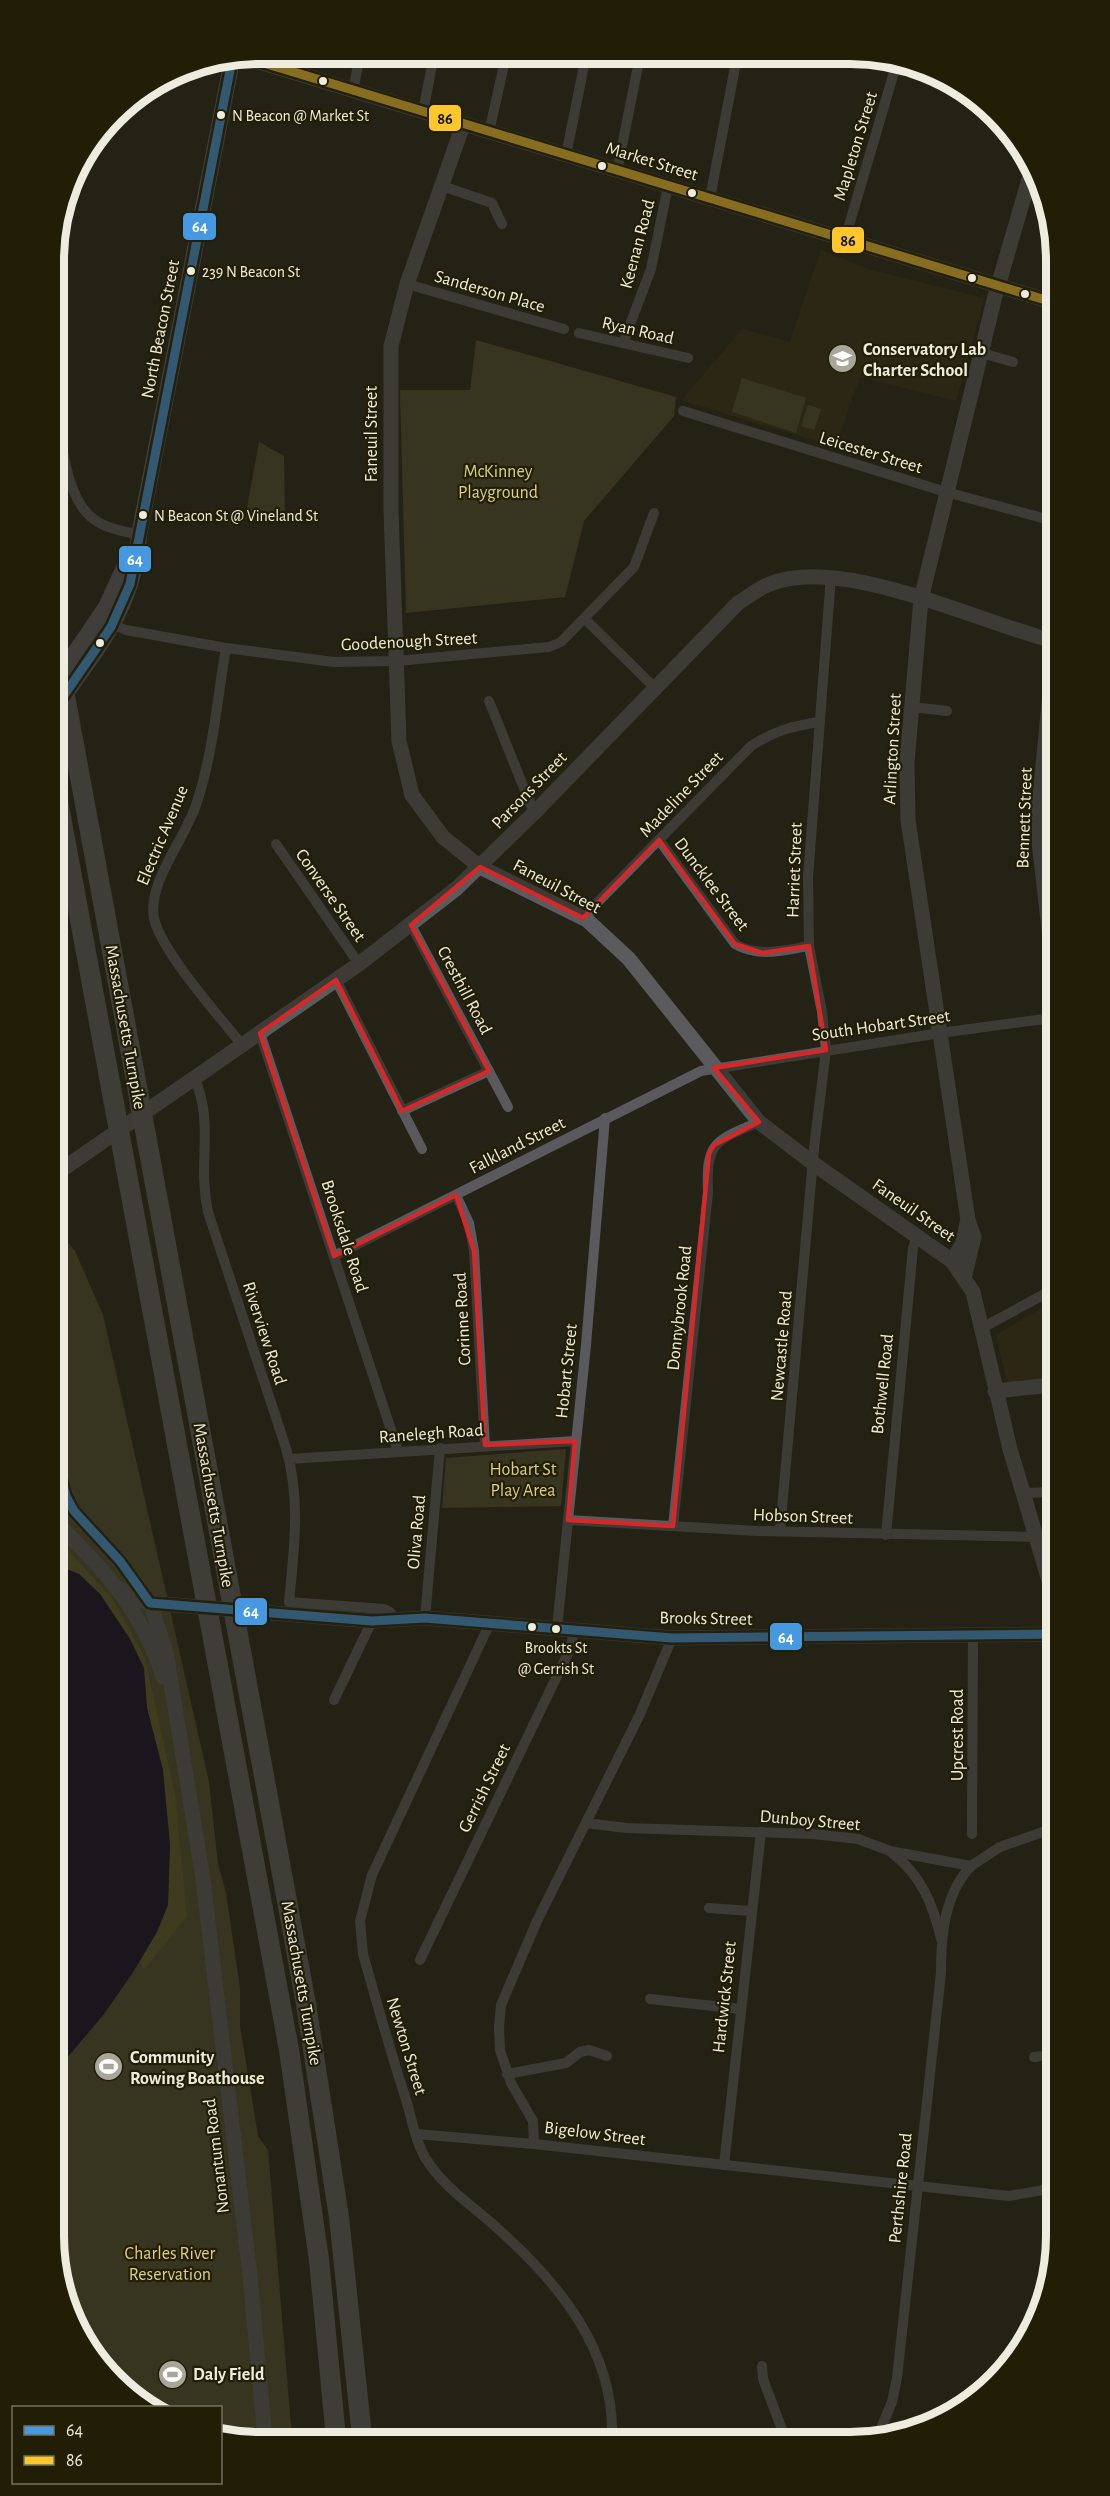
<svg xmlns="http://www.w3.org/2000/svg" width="1110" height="2496" viewBox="0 0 1110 2496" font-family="'Alegreya Sans',sans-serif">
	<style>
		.built { fill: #332e12 }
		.green { fill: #4f4a2c }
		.forest { fill: #60592a }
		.water { fill: #110829 }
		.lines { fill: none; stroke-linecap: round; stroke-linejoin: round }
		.street { stroke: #5a595d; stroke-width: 10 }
		.secondary { stroke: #5b5a5d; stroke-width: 15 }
		.primary { stroke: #626166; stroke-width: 16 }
		.highway { stroke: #605e60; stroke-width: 20 }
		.bus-1-casing { stroke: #221e06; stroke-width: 14 }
		.bus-2-casing { stroke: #221e06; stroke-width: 14 }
		.bus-1 { stroke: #4699e1; stroke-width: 9 }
		.bus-2 { stroke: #ffc72c; stroke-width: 9 }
		.marked { fill: none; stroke: #d62828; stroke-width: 4.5; stroke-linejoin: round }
		.bus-dot { fill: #eeecde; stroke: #221e06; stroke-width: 2 }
		.labels { text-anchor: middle; stroke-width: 4.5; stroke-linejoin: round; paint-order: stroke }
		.bus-label { font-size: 16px; fill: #eeecde; stroke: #221e06; text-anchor: start }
		.street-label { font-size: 18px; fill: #eeecde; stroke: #221e06 }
		.poi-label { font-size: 18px; font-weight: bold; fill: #eeecde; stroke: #221e06; text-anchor: start }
		.park-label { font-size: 18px; fill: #ded080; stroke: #221e06 }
		.rim { fill: none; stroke: #eeecde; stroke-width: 8 }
		.line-badge { stroke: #221e06; stroke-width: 2 }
		.badge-label { font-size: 16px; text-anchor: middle; font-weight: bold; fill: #fff }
		.pale-badge-label { font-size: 16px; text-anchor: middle; font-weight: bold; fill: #111 }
	</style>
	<rect width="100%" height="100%" fill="#252316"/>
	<g class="built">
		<path d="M821,250l50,20 113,28 -28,103 -96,-24 -25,70 -153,-47 60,-71 48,13z"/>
		<path d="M1052,1302l1,77 -46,3 -11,-47z"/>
	</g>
	<g class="green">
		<path d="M476,340l200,57 -2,19 -90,105 -19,76 -159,16 -6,-223h70z"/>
		<path d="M742,378l64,20 -10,35 -64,-21z"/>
		<path d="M808,405l13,4 -7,21 -13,-4z"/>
		<path d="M259,442l25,14 1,66 -40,-3z"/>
		<path d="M58,1230l17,21 28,64 106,467 9,82 8,29 14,95v38l18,110 10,14 24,288h-71l-1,-30 -61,-1 -35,-17 -42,-51 -21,-50 -1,-223 44,-52 44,-69 -18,-306 -30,-45 -21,-20 -20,-8z"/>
		<path d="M566,1449l-5,57 -119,2 4,-50z"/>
	</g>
	<path class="forest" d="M59,1540l55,61 31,57 30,137 12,121 -43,54 -4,-8 28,-57 2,-60 -7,-75 -16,-62 -3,-40 -14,-29 -30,-45 -21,-20 -20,-8z"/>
	<path class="water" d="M59,1566l20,8 21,20 30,45 14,29 3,40 16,62 7,75 -2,60 -11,27 -25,42 -28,40 -44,52z"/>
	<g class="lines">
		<g class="street">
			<path d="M353,91l7,-36"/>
			<path d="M423,112l11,-57"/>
			<path d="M489,132l17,-76"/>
			<path d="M566,155l20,-99"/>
			<path d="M617,171l23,-115"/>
			<path d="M442,186l50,17 10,21"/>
			<path d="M710,198l27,-141"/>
			<path d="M845,239l52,-177"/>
			<path d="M407,284l157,45"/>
			<path d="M579,333l109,25"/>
			<path d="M623,343l28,-74 17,-83"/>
			<path d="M982,353l31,9"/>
			<path d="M55,399c6,34 9,101 40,121 12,9 29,11 44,15"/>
			<path d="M683,411l263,81 104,28"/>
			<path d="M585,619l70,69"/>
			<path d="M109,623l17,7 100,18 108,14 63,-1 152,-14 12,-5 73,-75 20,-54"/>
			<path d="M226,648c-9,52 -13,107 -30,157 -11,34 -49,78 -42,113 6,32 66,99 88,127"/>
			<path d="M1050,667l-13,135v44l14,123"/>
			<path d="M489,701l45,112"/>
			<path d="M912,707l35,4"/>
			<path d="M659,840l76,104c24,14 49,6 74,2"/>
			<path d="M276,844l83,120"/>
			<path d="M587,920l3,-10 161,-164c23,-15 41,-20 68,-24"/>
			<path d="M411,925l97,182"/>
			<path d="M336,980l86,169"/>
			<path d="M260,1033l138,418"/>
			<path d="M194,1077c21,47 3,85 14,135l78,236c15,52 8,101 3,154l95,7 6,3 5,7"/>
			<path d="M402,1111l87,-40"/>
			<path d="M456,1195l13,28 5,28 11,194"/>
			<path d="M334,1256l367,-185 239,-38 112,-15"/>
			<path d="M982,1328l70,-38"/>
			<path d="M289,1459l286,-18"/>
			<path d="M1022,1493l31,-1"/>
			<path d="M568,1520l189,11 280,6"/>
			<path d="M673,1526l35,-333c-2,-51 6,-52 51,-71"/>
			<path d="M780,1531l34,-383 12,-98 -4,-38 -13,-66 -1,-69 23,-301"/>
			<path d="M886,1535l27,-287 4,-11"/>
			<path d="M425,1618l15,-170"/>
			<path d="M490,1623l-118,252 -12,46 3,33c14,50 28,99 44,149 5,17 9,40 19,56 20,31 45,45 71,69 62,55 117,122 115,208"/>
			<path d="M557,1628l29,-283 19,-227"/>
			<path d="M334,1700l38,-79"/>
			<path d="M586,1823l40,5 187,6 45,5 32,12 81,15 29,-19 54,-19"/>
			<path d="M972,1834l1,-199"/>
			<path d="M892,1853c29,22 41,51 49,86"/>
			<path d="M709,1908l41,3"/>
			<path d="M420,1960l151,-313 3,-17"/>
			<path d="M650,1999l90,10"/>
			<path d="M1034,2057l21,-3"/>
			<path d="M507,2074l59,-11 14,-11 9,-2 18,6"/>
			<path d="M417,2134l117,10 475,52 46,-8"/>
			<path d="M534,2144l-1,-23 -22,-38 -11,-33 -1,-23 2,-22 36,-84 103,-207 32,-76"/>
			<path d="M724,2165l37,-333"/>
			<path d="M762,2366l1,13 21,56"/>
			<path d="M878,2435l14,-33 5,-24 44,-405c0,-38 3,-78 30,-107"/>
		</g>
		<g class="secondary">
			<path d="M243,57l806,244"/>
			<path d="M463,125l-56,159 -16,62v164l8,231 13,54 31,42 37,30 107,53 42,39 130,163 55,42 138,97 21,31 37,157 43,145"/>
			<path d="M57,1173l302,-209 98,-76 77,-75 204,-210c10,-6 21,-15 32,-19 71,-29 206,37 280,56"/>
			<path d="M952,1261l11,-18 4,-20"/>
			<path d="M964,1278l10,-41 -6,-17 -60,-400 -1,-58 14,-163 73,-299 38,-131"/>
			<path d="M995,1391l58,-6"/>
			<path d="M58,1465l8,31 8,15 46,50 30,42 16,49 37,227 47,397 15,162"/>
			<path d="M59,1525c49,50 82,84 104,152"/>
			<path d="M119,1588l12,9 19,6 222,18 53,-3 247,20 382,-4"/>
		</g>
		<g class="primary">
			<path d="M57,679l49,-72 25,-55"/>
			<path d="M56,707c40,-57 79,-100 83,-172l93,-475"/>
		</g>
		<g class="highway">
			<path d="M56,647l250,1357 33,213 23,220"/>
			<path d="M56,790l233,1260 30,210 17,178"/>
		</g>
		<defs>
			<g id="bus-1">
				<path d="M56,707l55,-80 19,-43 102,-524"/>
				<path d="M58,1467l8,29 8,15 46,50 30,42 222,18 53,-3 247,20 382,-4"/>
			</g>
			<path id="bus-2" d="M244,57l805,244"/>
		</defs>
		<use href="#bus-1" class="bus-1-casing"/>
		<use href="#bus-2" class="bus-2-casing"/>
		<use href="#bus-1" class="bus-1"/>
		<use href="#bus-2" class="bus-2"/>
	</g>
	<path d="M0 0H1110V2496H0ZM659,840l76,104 27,9 47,-7 17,104 -112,18 45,54 -45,23 -5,9 -36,372 -105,-6 7,-79 -90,4 -11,-194 -18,-56 -122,61 -74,-223 76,-53 66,131 87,-40 -78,-146 69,-58 103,51z" fill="#252316" fill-opacity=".55" fill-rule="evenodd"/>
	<path class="marked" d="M659,840l76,104 27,9 47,-7 17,104 -112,18 45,54 -45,23 -5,9 -36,372 -105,-6 7,-79 -90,4 -11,-194 -18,-56 -122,61 -74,-223 76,-53 66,131 87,-40 -78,-146 69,-58 103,51z"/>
	<defs>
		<symbol id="school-disc" viewBox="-11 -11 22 22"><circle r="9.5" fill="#a8a698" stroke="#221e06"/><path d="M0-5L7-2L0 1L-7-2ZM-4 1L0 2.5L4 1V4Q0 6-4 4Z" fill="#fff"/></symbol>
		<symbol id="stadium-disc" viewBox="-11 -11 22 22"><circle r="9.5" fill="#a8a698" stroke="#221e06"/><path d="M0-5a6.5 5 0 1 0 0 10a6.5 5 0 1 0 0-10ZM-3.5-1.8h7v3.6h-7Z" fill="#fff"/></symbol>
	</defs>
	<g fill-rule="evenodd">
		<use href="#school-disc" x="826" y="342" width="33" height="33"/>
		<use href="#stadium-disc" x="92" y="2050" width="33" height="33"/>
		<use href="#stadium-disc" x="156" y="2358" width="33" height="33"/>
	</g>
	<g class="bus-dot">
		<circle cx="323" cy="81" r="5"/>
		<circle cx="221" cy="115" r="5"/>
		<circle cx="602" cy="166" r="5"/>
		<circle cx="692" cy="193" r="5"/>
		<circle cx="191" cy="271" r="5"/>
		<circle cx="972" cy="278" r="5"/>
		<circle cx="1025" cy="294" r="5"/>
		<circle cx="143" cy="515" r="5"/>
		<circle cx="100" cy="643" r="5"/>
		<circle cx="532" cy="1627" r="5"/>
		<circle cx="556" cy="1629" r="5"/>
	</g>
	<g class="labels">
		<g class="bus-label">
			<text x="232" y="121">N Beacon @ Market St</text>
			<text x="202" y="277">239 N Beacon St</text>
			<text x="154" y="521">N Beacon St @ Vineland St</text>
			<text x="556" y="1653" text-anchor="middle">Brookts St<tspan x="556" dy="21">@ Gerrish St</tspan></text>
		</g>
		<g class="street-label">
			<text transform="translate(855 146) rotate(-73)" y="6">Mapleton Street</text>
			<text transform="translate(652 161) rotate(17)" y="6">Market Street</text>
			<text transform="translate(637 244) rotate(-75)" y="6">Keenan Road</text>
			<text transform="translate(490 291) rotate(16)" y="6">Sanderson Place</text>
			<text transform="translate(160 329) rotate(-79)" y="6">North Beacon Street</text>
			<text transform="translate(638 330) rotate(13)" y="6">Ryan Road</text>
			<text transform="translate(371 434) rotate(-90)" y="6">Faneuil Street</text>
			<text transform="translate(871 452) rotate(17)" y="6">Leicester Street</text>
			<text transform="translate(409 641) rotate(-3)" y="6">Goodenough Street</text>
			<text transform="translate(892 749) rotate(-87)" y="6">Arlington Street</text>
			<text transform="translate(529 790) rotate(-46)" y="6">Parsons Street</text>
			<text transform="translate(681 794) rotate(-46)" y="6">Madeline Street</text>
			<text transform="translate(1024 818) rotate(-88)" y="6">Bennett Street</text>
			<text transform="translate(162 835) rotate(-67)" y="6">Electric Avenue</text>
			<text transform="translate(794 870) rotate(-88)" y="6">Harriet Street</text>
			<text transform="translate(712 884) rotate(53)" y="6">Duncklee Street</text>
			<text transform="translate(557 886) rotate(28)" y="6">Faneuil Street</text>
			<text transform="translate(331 895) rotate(55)" y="6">Converse Street</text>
			<text transform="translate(465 990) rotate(62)" y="6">Cresthill Road</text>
			<text transform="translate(881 1025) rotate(-8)" y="6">South Hobart Street</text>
			<text transform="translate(126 1027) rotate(80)" y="6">Massachusetts Turnpike</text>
			<text transform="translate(517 1145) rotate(-27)" y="6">Falkland Street</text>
			<text transform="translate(914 1210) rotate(35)" y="6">Faneuil Street</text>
			<text transform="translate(345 1236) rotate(72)" y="6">Brooksdale Road</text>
			<text transform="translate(679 1308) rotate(-84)" y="6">Donnybrook Road</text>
			<text transform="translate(462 1319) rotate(-93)" y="6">Corinne Road</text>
			<text transform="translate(265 1333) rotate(72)" y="6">Riverview Road</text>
			<text transform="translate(781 1346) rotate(-85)" y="6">Newcastle Road</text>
			<text transform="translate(566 1371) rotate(-84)" y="6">Hobart Street</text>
			<text transform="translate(882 1384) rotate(-84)" y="6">Bothwell Road</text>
			<text transform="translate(431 1433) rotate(-4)" y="6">Ranelegh Road</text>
			<text transform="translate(214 1505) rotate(80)" y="6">Massachusetts Turnpike</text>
			<text transform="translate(803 1516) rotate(2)" y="6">Hobson Street</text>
			<text transform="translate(416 1532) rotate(-85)" y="6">Oliva Road</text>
			<text transform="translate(706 1618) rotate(1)" y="6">Brooks Street</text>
			<text transform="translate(957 1735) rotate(-90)" y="6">Upcrest Road</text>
			<text transform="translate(484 1788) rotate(-64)" y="6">Gerrish Street</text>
			<text transform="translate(810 1820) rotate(5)" y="6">Dunboy Street</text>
			<text transform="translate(302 1983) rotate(80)" y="6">Massachusetts Turnpike</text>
			<text transform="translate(724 1997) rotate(-84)" y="6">Hardwick Street</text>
			<text transform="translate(407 2046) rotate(73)" y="6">Newton Street</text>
			<text transform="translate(595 2133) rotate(7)" y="6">Bigelow Street</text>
			<text transform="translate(216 2156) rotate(-97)" y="6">Nonantum Road</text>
			<text transform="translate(900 2188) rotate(-84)" y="6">Perthshire Road</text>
		</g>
		<g class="poi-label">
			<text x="863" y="355">Conservatory Lab<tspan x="863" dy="21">Charter School</tspan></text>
			<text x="130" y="2063">Community<tspan x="130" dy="21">Rowing Boathouse</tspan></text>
			<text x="193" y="2380">Daly Field</text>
		</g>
		<g class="park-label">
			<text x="498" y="477">McKinney<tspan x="498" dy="21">Playground</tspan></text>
			<text x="523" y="1475">Hobart St<tspan x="523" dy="21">Play Area</tspan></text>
			<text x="170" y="2259">Charles River<tspan x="170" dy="21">Reservation</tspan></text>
		</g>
	</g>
	<path d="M0 0H1110V2496H0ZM260 64H850A196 196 0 0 1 1046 260V2236A196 196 0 0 1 850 2432H260A196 196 0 0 1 64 2236V260A196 196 0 0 1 260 64Z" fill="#221e06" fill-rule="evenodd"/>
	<path class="rim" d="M260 64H850A196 196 0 0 1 1046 260V2236A196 196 0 0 1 850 2432H260A196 196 0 0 1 64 2236V260A196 196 0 0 1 260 64Z"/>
	<g class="line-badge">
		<rect x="428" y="104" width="34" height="28" rx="6" fill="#ffc72c"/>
		<rect x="182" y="212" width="35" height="29" rx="6" fill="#4699e1"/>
		<rect x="831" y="226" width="34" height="28" rx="6" fill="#ffc72c"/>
		<rect x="118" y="545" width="34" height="28" rx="6" fill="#4699e1"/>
		<rect x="234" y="1597" width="34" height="29" rx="6" fill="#4699e1"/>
		<rect x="769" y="1622" width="34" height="29" rx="6" fill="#4699e1"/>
	</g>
	<g class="badge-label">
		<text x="200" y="232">64</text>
		<text x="135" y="565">64</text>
		<text x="251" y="1617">64</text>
		<text x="786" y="1643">64</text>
	</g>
	<g class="pale-badge-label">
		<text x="445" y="124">86</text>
		<text x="848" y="246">86</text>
	</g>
	<rect x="12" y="2406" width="210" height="78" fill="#221e06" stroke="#74705c" stroke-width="1.5"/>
	<rect x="24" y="2426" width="30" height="9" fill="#4699e1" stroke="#74705c" stroke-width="1.5"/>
	<text x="66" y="2436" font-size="18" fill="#eeecde">64</text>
	<rect x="24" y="2456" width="30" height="9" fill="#ffc72c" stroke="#74705c" stroke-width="1.5"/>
	<text x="66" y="2466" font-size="18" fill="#eeecde">86</text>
</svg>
